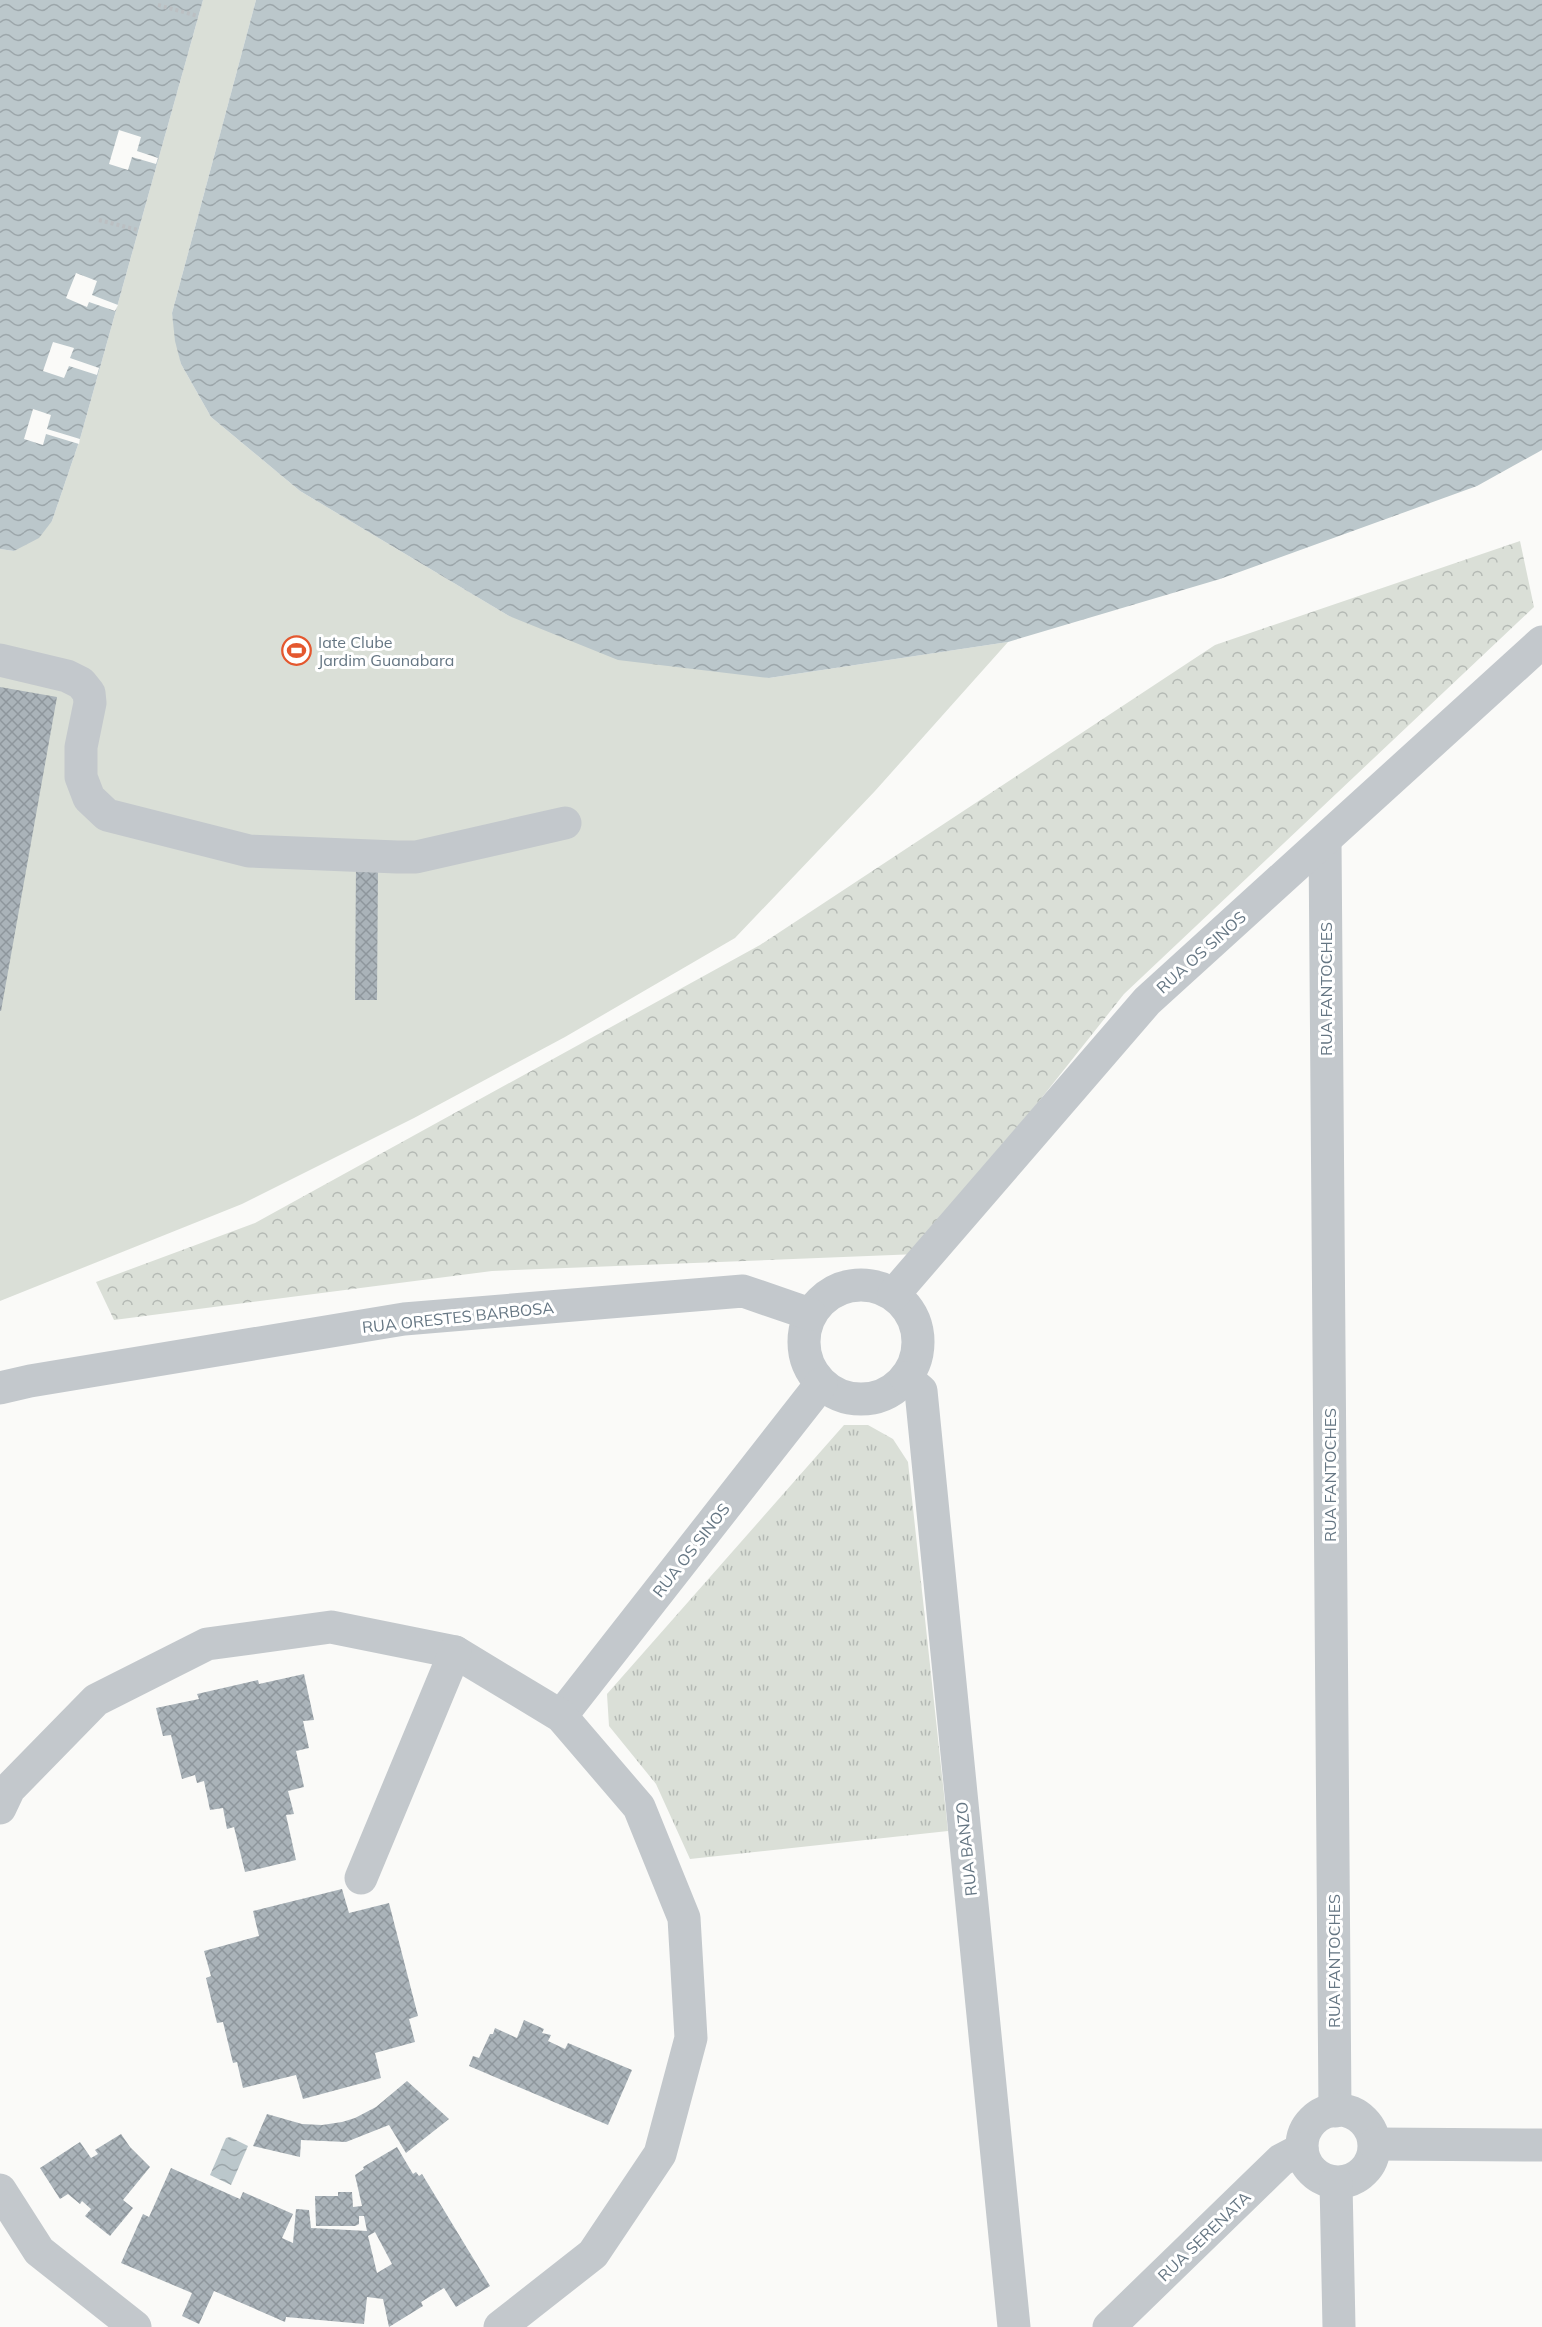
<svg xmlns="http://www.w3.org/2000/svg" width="1542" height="2327" viewBox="0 0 1542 2327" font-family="Mulish,sans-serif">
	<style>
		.grass { fill: url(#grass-tufts) }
		.forest { fill: url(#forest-crowns) }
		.pitch { fill: #dadfd7 }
		.water { fill: url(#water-waves) }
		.pier { fill: #fafaf8 }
		.building { fill: url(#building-cross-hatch); fill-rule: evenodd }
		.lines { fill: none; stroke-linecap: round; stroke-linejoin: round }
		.path { stroke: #bbbfc2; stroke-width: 4; stroke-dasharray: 3 3; stroke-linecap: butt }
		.minor { stroke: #c3c8cc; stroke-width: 33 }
		.labels { text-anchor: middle; stroke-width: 6; stroke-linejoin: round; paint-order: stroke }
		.poi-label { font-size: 16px; fill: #657683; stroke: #fff; text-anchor: start }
		.street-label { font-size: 16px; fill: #657683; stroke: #fff }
	</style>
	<defs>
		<pattern id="grass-tufts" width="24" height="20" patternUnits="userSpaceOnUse" patternTransform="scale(1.5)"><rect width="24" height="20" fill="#dadfd7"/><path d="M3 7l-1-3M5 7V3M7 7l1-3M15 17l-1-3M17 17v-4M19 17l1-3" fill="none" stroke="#b4b9b4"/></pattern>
		<pattern id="forest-crowns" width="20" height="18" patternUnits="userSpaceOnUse" patternTransform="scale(1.5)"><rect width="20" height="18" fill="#dadfd7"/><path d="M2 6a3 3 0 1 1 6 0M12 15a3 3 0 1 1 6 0" fill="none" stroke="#b4b9b4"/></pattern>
		<pattern id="water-waves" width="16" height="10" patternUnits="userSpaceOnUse" patternTransform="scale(1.5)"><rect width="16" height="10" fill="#bbc7cb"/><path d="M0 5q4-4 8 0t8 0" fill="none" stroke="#9ca6aa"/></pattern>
		<pattern id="building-cross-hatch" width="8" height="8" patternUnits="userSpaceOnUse" patternTransform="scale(1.5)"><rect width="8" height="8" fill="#aab3b9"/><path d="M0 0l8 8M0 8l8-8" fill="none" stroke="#8e969c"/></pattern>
	</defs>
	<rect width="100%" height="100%" fill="#fafaf8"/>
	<path class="grass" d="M844,1425h24l25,14 15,23 40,369 -258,28 -34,-75 -47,-58 -2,-32z"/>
	<path class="forest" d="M1520,541l14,66 -410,387 -206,260 -426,17 -378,49 -18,-38 159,-59 505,-278 455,-300z"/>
	<path class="pitch" d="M203,0h53l-84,313 9,51 30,53 89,74 209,125 260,62 239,-36 -133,149 -140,147 -170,99 -151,81 -172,86 -242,97v-752l14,2 38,-30 28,-82z"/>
	<g class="water">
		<path d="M0,0h203l-123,439 -28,82 -13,17 -25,13 -14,-2z"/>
		<path d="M256,0h1286v450l-65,36 -257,93 -212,63 -239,36 -151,-18 -109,-44 -209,-125 -89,-74 -30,-53 -6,-23 -3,-28z"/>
		<path d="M230,2137l18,9 -17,39 -21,-10 16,-37z"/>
	</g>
	<g class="pier">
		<path d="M119,130l22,7 -4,14 21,7 -2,6 -24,-7 -4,13 -19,-6z"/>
		<path d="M76,273l21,8 -5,14 26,10 -3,6 -26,-9 -2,5 -21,-9z"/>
		<path d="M53,342l21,6 -4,10 29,10 -2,7 -28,-9 -5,12 -21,-7z"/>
		<path d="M33,409l18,6 -4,14 33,10 -1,5 -33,-10 -3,11 -19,-6z"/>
	</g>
	<g class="building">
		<path d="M0,687l57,10 -56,314h-1z"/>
		<path d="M356,864l22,1 -1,135h-22z"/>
		<path d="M304,1674l10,46 -11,1 6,27 -13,3 8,36 -16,4 6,23 -8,1 10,45 -51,12 -11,-45 -7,2 -4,-21 -13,2 -6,-29 -7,2 -2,-8 -13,4 -11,-44 -8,1 -7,-28 43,-9 -2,-5 61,-14 1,4z"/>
		<path d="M342,1889l7,24 40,-10 29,113 -9,3 6,23 -40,11 6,25 -78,21 -7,-24 -53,13 -6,-26 -4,1 -10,-41 -6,1 -11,-45 5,-2 -7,-25 55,-15 -6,-25z"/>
		<path d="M524,2020l20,9 -2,4 9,2 -3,6 17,8 3,-6 64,27 -24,55 -139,-59 4,-10 6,2 11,-24h3l2,-6 22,10z"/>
		<path d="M407,2081l42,38 -43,34 -17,-28 -43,17 -45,-2 -1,17 -47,-11 14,-32 35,10 20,1 20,-3 13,-4 21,-11z"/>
		<path d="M121,2134l9,13 20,20 -27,33 10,8 -23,28 -25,-20 6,-7 -9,-8 -2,3 -12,-10 -8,5 -20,-31 40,-26 11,16 7,-4 -3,-4z"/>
		<path d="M397,2147l16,27 3,-2 3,4 3,-2 68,112 -34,21 -12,-19 -23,14 2,4 -34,21 -6,-28 -16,-2 -3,27 -78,-7 -1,5 -71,-31 -15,33 -17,-8 10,-23 -71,-30 22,-49 6,3 22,-49 62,28 7,3 3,-7 50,22 -11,24 11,5 3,-34 13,1 2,18 56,3 -3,-15h-5v8l-4,2h-39l-1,-30h23v-4h14l1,15 9,-1 -7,-31 9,-6 -1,-2zM375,2232l17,32 -15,9 -9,-37z"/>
	</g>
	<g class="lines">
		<g class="path">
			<path d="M158,5l40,11"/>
			<path d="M99,220l39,10"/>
		</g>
		<g class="minor">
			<path d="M0,660l67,16 14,7 8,10 1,10 -9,44v30l8,21 18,17 142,36 148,6h19l149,-34"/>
			<path d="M1325,840l10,1271"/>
			<circle cx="861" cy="1342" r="57"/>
			<path d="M894,1294l253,-293 395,-359"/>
			<path d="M906,1378l15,13 93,936"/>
			<path d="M0,1388l30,-7 374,-62 339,-28 67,23"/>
			<path d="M561,1716l260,-332"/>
			<path d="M0,1808l9,-19 87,-89 111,-56 124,-17 124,25 106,64 78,91 45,111 7,120 -31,116 -67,100 -93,73"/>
			<path d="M361,1878l94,-226"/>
			<circle cx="1338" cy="2146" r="36"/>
			<path d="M1375,2144l167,1"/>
			<path d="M1336,2183l3,144"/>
			<path d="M0,2190l39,61 96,76"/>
			<path d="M1109,2327l172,-167 21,-11"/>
		</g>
	</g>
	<defs>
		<symbol id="stadium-ring" viewBox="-11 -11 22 22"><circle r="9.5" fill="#fff" stroke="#e4572e" stroke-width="1.5"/><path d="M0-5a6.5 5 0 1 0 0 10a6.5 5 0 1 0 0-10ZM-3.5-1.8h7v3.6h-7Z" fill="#e4572e"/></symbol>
	</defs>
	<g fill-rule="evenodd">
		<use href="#stadium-ring" x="280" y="634" width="33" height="33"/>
	</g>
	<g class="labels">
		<g class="poi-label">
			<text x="318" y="648">Iate Clube<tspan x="318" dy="18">Jardim Guanabara</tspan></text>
		</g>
		<g class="street-label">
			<text transform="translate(1201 952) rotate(-42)" y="6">RUA OS SINOS</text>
			<text transform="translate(1326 989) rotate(-90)" y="6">RUA FANTOCHES</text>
			<text transform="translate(458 1317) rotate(-6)" y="6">RUA ORESTES BARBOSA</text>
			<text transform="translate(1330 1475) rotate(-90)" y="6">RUA FANTOCHES</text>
			<text transform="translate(691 1550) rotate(-52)" y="6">RUA OS SINOS</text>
			<text transform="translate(966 1849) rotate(-96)" y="6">RUA BANZO</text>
			<text transform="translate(1334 1961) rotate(-90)" y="6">RUA FANTOCHES</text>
			<text transform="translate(1204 2236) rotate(-44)" y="6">RUA SERENATA</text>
		</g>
	</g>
</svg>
